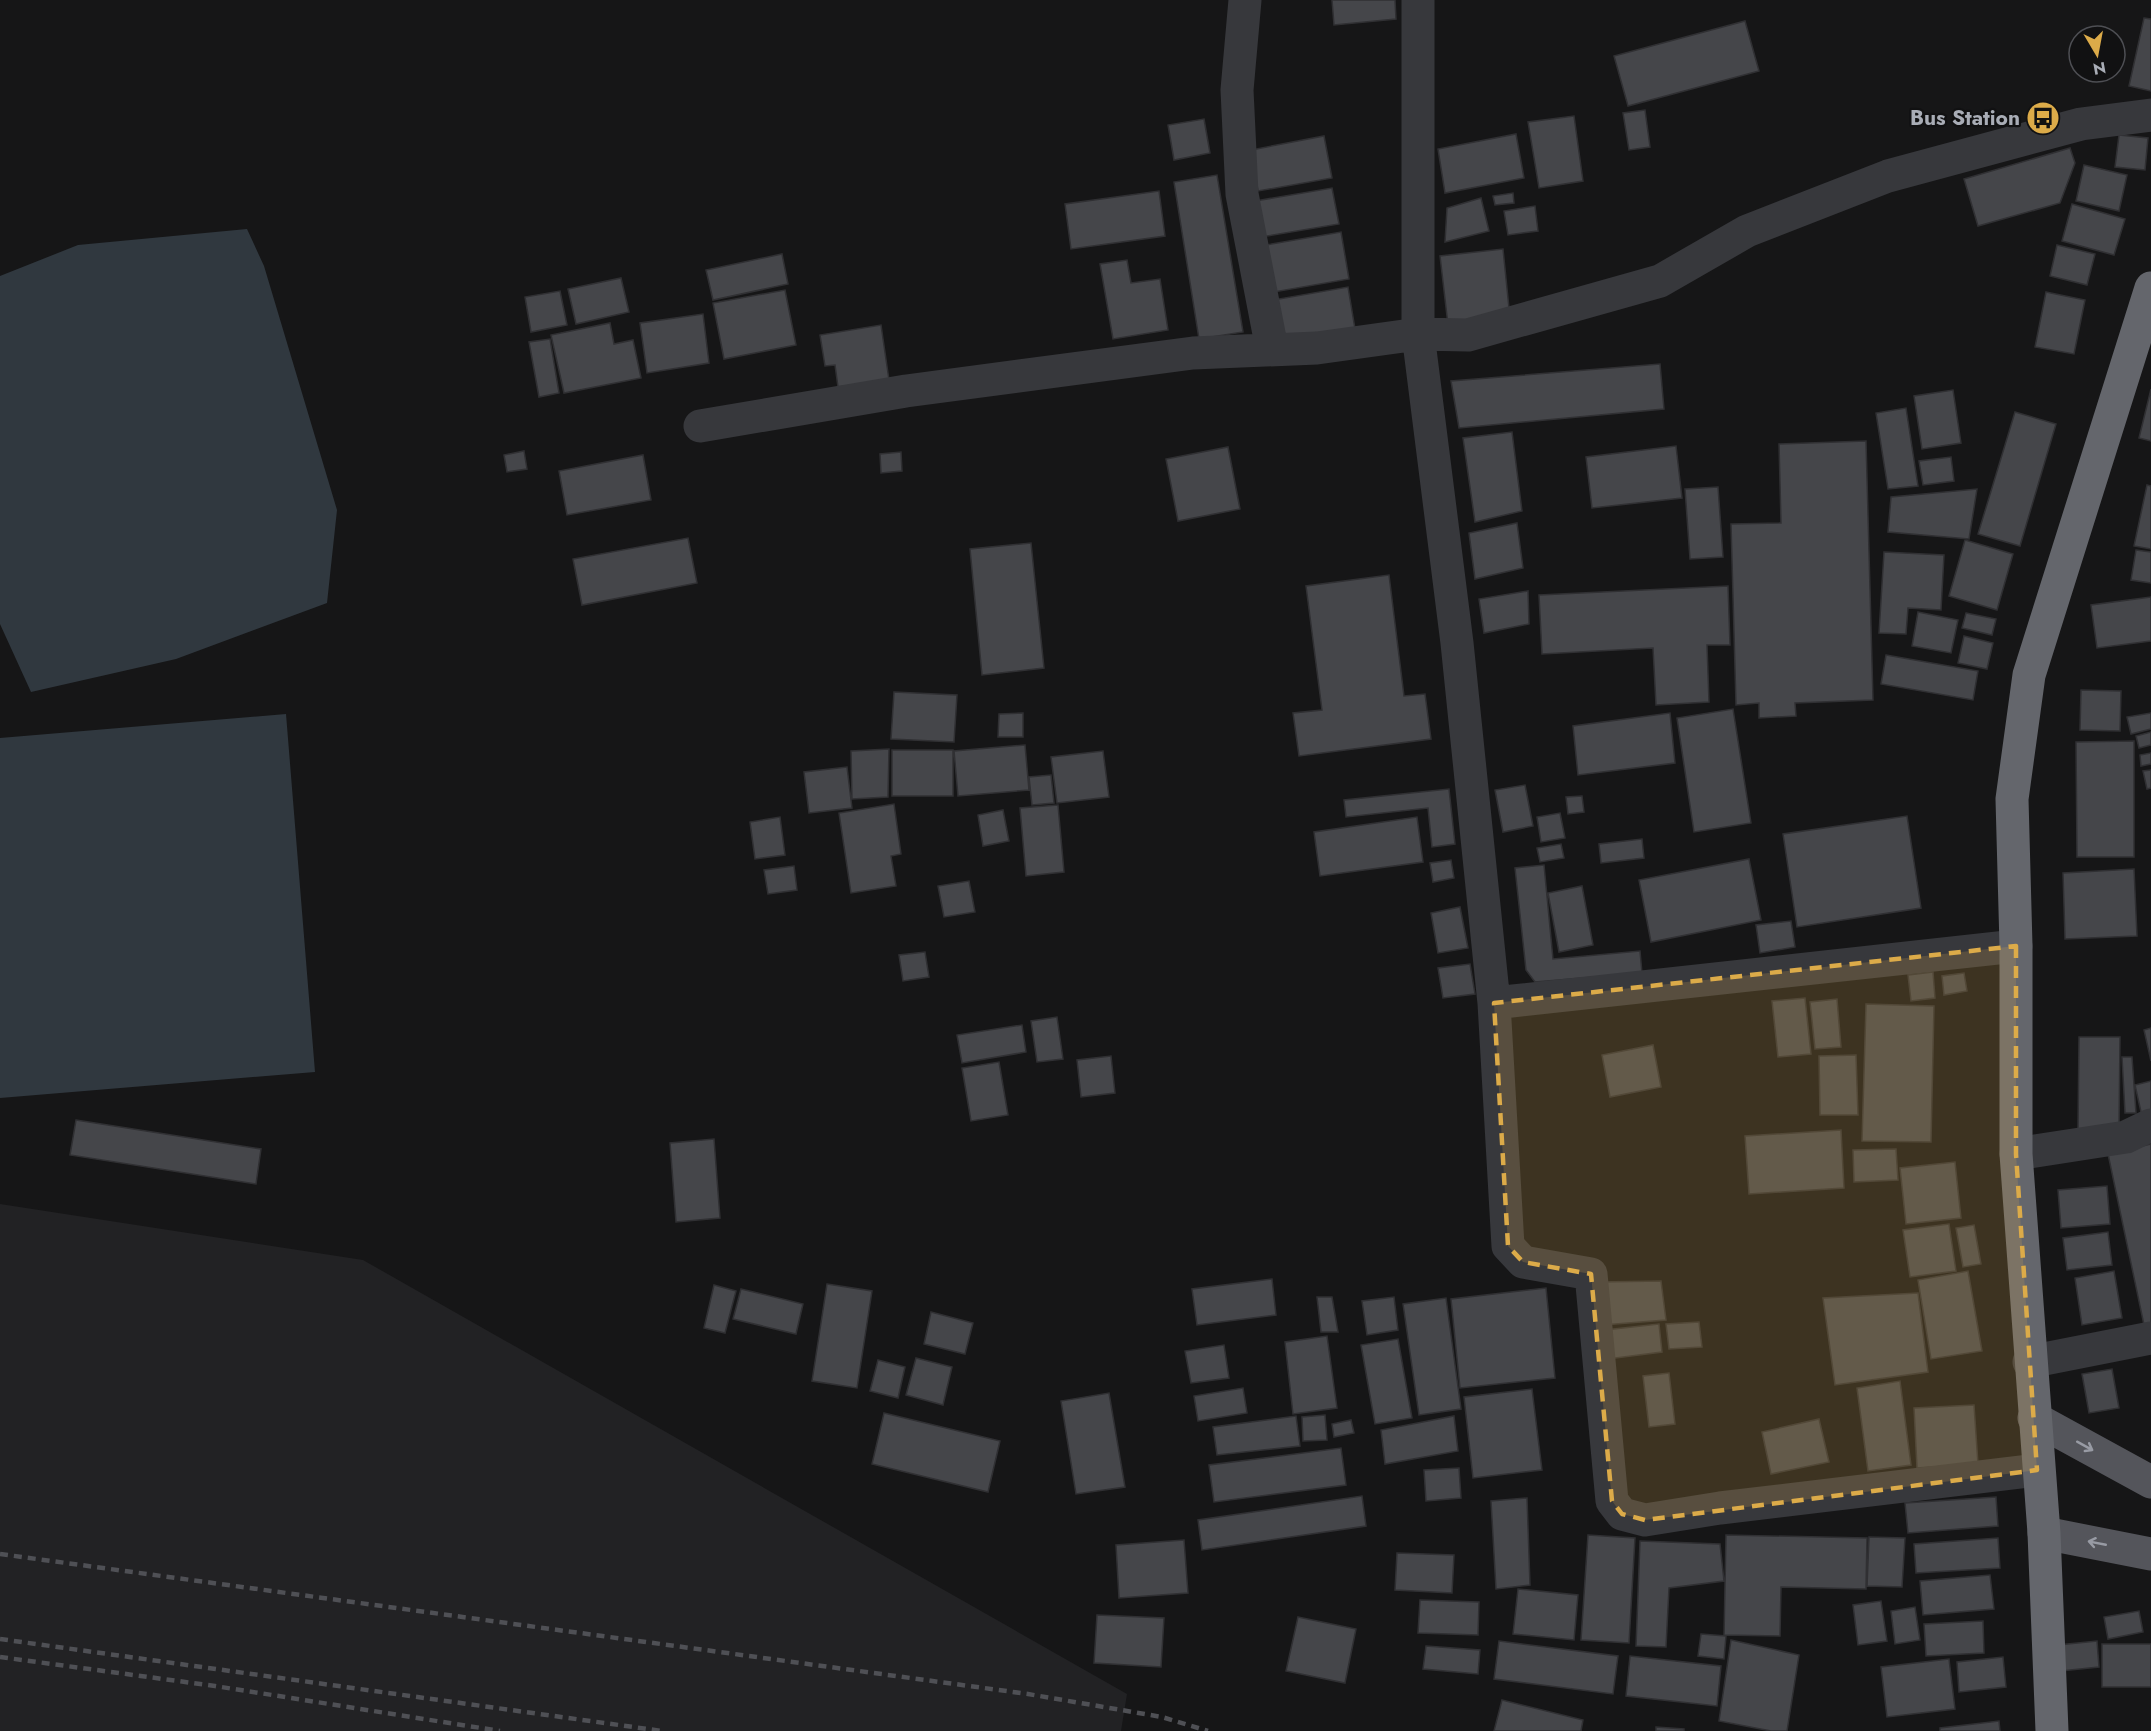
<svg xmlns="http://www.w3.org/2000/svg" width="2151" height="1731" viewBox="0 0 2151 1731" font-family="Jost,sans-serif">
<rect width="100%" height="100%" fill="#161617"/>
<!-- built -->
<path fill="#222224" d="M0,1204L363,1260L1127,1694L1121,1731H0Z"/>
<!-- water -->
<path fill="#30383f" d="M247,229L264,266L337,510L327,603L176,659L31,692L0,624V276L78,245Z
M286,714L315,1072L0,1098V738Z"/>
<!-- building -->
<path fill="#45464a" stroke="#303033" stroke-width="1.5" d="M1332,0H1395L1396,19L1334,25Z
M2144,18L2151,19V91L2129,86Z
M1745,21L1759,71L1628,106L1614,56Z
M1645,110L1650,147L1629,150L1623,113Z
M1574,116L1583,181L1539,188L1528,122Z
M1204,119L1210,153L1174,160L1168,125Z
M1516,134L1524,178L1445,193L1438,149Z
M2119,135L2148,138L2145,170L2115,167Z
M1324,136L1332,178L1258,191L1251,150Z
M2070,148L2075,163L2060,203L1978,226L1964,179Z
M2084,165L2127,175L2119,211L2076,201Z
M1217,175L1243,332L1199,339L1174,182Z
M1332,188L1339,224L1261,237L1255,201Z
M1159,191L1165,236L1071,249L1065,204Z
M1513,193L1514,203L1495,205L1493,196Z
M1481,198L1489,231L1445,242L1447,208Z
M2072,204L2125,219L2114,255L2062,241Z
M1535,206L1538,231L1508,235L1504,211Z
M1341,232L1349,279L1274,292L1266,245Z
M2057,245L2095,254L2087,285L2050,276Z
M1503,249L1510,318L1448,325L1440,256Z
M782,254L788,284L713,300L706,270Z
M1127,260L1131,283L1160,279L1168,330L1113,339L1100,264Z
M621,278L629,312L576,324L568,289Z
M1348,287L1355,329L1279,342L1273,300Z
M785,290L796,345L724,359L713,303Z
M560,291L567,325L531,332L525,297Z
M2046,292L2085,300L2074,354L2035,347Z
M703,314L709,363L647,373L640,323Z
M610,323L614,344L633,340L641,378L564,393L551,335Z
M881,325L889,380L838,387L835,365L825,366L820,335Z
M550,339L559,393L539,397L529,342Z
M1660,364L1664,409L1459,428L1451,381Z
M2151,389V441L2139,438Z
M1953,390L1961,443L1922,449L1914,396Z
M1906,408L1918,486L1888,489L1876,413Z
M2015,412L2056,424L2020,546L1978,534Z
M1512,432L1522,511L1475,522L1463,438Z
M1866,441L1873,700L1795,703L1796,716L1759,718V703L1736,705L1731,524L1781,523L1779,444Z
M1676,446L1682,498L1592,508L1586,457Z
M1228,447L1240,509L1178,521L1166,459Z
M524,451L527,469L507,472L504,455Z
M901,452L902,471L881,473L880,454Z
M643,455L651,500L567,515L559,471Z
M1951,457L1954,481L1923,485L1919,461Z
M2147,485L2151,486V549L2134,546Z
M1718,487L1723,557L1690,559L1685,489Z
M1977,489L1969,539L1888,532L1891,497Z
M1517,523L1523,568L1475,579L1469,533Z
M688,538L697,583L582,605L573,559Z
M1965,540L2013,554L1997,610L1949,596Z
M1031,543L1044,668L982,675L970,549Z
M2136,550L2151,552V583L2131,580Z
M1884,552L1944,555L1941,610L1908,608L1906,634L1879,633Z
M1389,575L1404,696L1425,694L1431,739L1299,756L1293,713L1322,710L1306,586Z
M1728,586L1730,645H1707L1709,702L1656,705L1653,648L1542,654L1539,595Z
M1528,591L1529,624L1484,633L1479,599Z
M2151,597V641L2097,648L2091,605Z
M1918,612L1958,620L1951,653L1912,646Z
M1966,613L1996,619L1992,635L1962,628Z
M1964,636L1993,643L1987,669L1958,663Z
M1886,655L1978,671L1973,700L1881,684Z
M2081,690L2121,691L2120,731L2080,730Z
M894,692L957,695L954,742L891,739Z
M1733,709L1751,823L1694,832L1677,718Z
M1023,713V737H998L999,714Z
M1670,713L1675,763L1578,775L1573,726Z
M2151,713V729L2131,734L2127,717Z
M2151,732V745L2139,748L2136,736Z
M2134,741V857H2077L2076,742Z
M1025,745L1029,790L958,796L954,751Z
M889,749L888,797L852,799L851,751Z
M892,750H953V796H892Z
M1103,751L1109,797L1057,803L1051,757Z
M2151,753V764L2141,766L2140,755Z
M847,767L852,808L809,813L804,772Z
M2151,770V788L2147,789L2143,771Z
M1051,775L1054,803L1032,805L1029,777Z
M1525,785L1533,826L1503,832L1495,790Z
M1449,789L1455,844L1432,847L1428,808L1346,817L1344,800Z
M1582,796L1584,812L1568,814L1566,797Z
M894,804L901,854L891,856L896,886L851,893L839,813Z
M1058,805L1064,872L1026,876L1020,808Z
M1003,810L1009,841L983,846L978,815Z
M1560,813L1565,838L1541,842L1537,817Z
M1907,816L1921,908L1797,927L1783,834Z
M780,817L785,855L755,859L750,822Z
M1417,817L1423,862L1320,876L1314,832Z
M1642,839L1644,858L1601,863L1599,844Z
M1561,844L1564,858L1540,862L1537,848Z
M1749,859L1761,920L1651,942L1639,880Z
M1451,860L1454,878L1433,882L1430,863Z
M1544,865L1553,959L1640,951L1642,973L1535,982L1526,970L1515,868Z
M794,866L797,890L768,894L764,870Z
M2134,869L2137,936L2065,939L2063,873Z
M969,881L975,912L944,917L938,886Z
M1582,886L1593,945L1559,952L1548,893Z
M1460,907L1468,948L1438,953L1431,913Z
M1791,921L1795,947L1760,953L1756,925Z
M925,952L929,977L903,981L899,955Z
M1470,964L1475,994L1443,998L1438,968Z
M1933,972L1935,998L1911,1001L1908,975Z
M1964,973L1967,991L1944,995L1942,976Z
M1805,998L1811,1054L1778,1057L1772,1001Z
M1837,999L1841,1047L1815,1049L1810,1002Z
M1866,1004L1934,1006L1931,1142L1862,1141Z
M1057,1017L1063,1059L1037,1062L1031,1021Z
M1022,1025L1026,1052L962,1063L957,1035Z
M2151,1028V1061L2144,1030Z
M2079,1037H2120L2119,1129H2078Z
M1653,1045L1661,1087L1610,1097L1602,1055Z
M1856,1055L1858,1115H1820L1819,1056Z
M1111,1056L1115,1093L1081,1097L1077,1060Z
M2122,1057H2132L2136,1113H2125Z
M999,1062L1008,1115L971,1121L962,1068Z
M2151,1081V1110L2141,1112L2135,1085Z
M76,1120L261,1149L256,1184L70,1155Z
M1841,1130L1844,1188L1749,1194L1745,1136Z
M714,1139L720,1218L676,1222L670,1143Z
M2151,1144V1323L2144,1325L2108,1154Z
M1896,1149L1898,1180L1854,1182L1853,1150Z
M1955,1162L1961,1218L1906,1224L1900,1168Z
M2107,1186L2110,1224L2061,1228L2058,1190Z
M1949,1224L1956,1271L1910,1277L1903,1230Z
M1974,1225L1981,1264L1963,1267L1956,1228Z
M2108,1232L2112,1265L2067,1270L2063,1238Z
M1968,1271L1982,1351L1931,1359L1918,1280Z
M2114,1271L2122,1318L2082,1325L2075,1278Z
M1272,1279L1276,1315L1197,1325L1192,1289Z
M1661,1281L1666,1320L1603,1325L1598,1282Z
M827,1284L872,1291L857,1388L812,1381Z
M714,1285L736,1291L725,1333L704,1328Z
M1546,1288L1555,1378L1460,1388L1451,1299Z
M741,1289L803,1304L796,1334L733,1319Z
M1918,1293L1928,1372L1835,1385L1823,1298Z
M1317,1297H1332L1338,1332H1321Z
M1394,1297L1398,1330L1367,1335L1362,1301Z
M1446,1298L1461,1409L1419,1415L1403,1304Z
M931,1312L973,1323L965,1354L924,1344Z
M1699,1322L1702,1347L1669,1349L1666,1324Z
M1659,1324L1662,1352L1608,1359L1605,1330Z
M1327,1336L1337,1408L1293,1414L1285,1342Z
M1398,1339L1412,1418L1375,1424L1361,1345Z
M1224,1345L1229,1378L1191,1383L1185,1351Z
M916,1358L952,1367L943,1405L906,1395Z
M878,1360L905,1367L898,1398L870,1391Z
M2112,1369L2119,1408L2089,1413L2082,1374Z
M1669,1373L1675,1424L1649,1427L1643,1376Z
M1900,1381L1911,1465L1868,1471L1857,1388Z
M1243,1388L1247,1413L1198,1421L1194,1396Z
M1532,1389L1542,1470L1473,1478L1464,1397Z
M1109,1393L1125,1487L1076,1494L1061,1401Z
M1974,1405L1978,1464L1917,1468L1914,1408Z
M884,1413L1000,1441L988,1492L872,1464Z
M1325,1415L1327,1440L1303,1441L1302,1417Z
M1296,1416L1300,1446L1217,1455L1213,1427Z
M1454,1416L1458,1451L1385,1464L1381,1430Z
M1819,1419L1829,1462L1771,1474L1762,1432Z
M1351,1420L1354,1433L1334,1437L1332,1424Z
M1341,1448L1346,1485L1214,1502L1209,1465Z
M1459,1468L1461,1498L1426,1501L1424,1470Z
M1362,1496L1366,1526L1202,1550L1198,1520Z
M1996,1497L1998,1526L1908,1533L1905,1503Z
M1527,1498L1530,1585L1496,1589L1491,1501Z
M1588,1535L1635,1538L1629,1643L1581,1640Z
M1726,1535L1867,1538L1866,1589L1781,1587L1780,1636L1724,1635Z
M1869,1537L1905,1538L1902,1587L1867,1586Z
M1998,1538L2000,1568L1916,1573L1914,1544Z
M1184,1540L1188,1593L1119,1598L1116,1545Z
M1640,1541L1720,1544L1724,1581L1669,1588L1666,1647L1636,1646Z
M1397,1553L1454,1555L1452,1593L1395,1590Z
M1990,1575L1994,1609L1923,1615L1920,1581Z
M1518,1589L1578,1595L1574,1640L1513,1634Z
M1420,1600L1479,1602L1478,1635L1418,1633Z
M1881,1601L1887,1641L1858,1645L1853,1605Z
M1915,1607L1920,1640L1895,1644L1891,1611Z
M2139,1611L2143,1632L2108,1639L2104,1617Z
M1097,1615L1164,1618L1161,1667L1094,1663Z
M1298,1617L1356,1629L1345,1683L1286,1671Z
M1983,1621L1984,1653L1926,1656L1924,1624Z
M1701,1634L1726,1636L1724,1659L1698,1656Z
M1731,1640L1799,1655L1787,1731H1771L1719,1721Z
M1499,1641L1618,1656L1613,1694L1494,1679Z
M2097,1641L2099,1667L2061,1671L2058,1645Z
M2102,1644H2151V1687H2102Z
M1426,1646L1480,1650L1478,1674L1423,1669Z
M1630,1656L1721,1666L1717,1706L1626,1696Z
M2003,1657L2006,1687L1959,1692L1957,1662Z
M1949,1659L1955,1709L1887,1717L1881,1667Z
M1502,1700L1583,1720L1581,1731H1494Z
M1999,1721L2000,1731H1940V1728Z
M1656,1727L1684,1729V1731H1656Z"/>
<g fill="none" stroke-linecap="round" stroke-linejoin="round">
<!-- street -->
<path stroke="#37383c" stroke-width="33" d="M1245,0L1237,90L1242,194L1272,349
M1418,0V334L1457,643L1494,1003L1508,1246L1523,1262L1591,1274L1612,1501L1622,1514L1645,1520L1720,1508L2037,1470
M700,426L906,391L1193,353L1317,348L1418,334L1468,335L1660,281L1747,231L1888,176L2081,124L2151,115
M1494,1003L2016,946
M2016,1154L2126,1137L2151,1125
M2029,1362L2151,1338"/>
<!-- primary -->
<path stroke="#54555b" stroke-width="33" d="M2034,1418L2151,1482
M2044,1533L2151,1554"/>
<!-- highway -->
<path stroke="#64666c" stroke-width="33" d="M2052,1731L2044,1533L2016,1154V946L2012,799L2029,675L2151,288"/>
<!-- rail -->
<path stroke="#4f5055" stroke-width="4.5" stroke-dasharray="8 6" stroke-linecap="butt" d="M0,1554L1028,1694L1162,1717L1208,1731
M0,1639L662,1731
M0,1657L215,1686L500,1731"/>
</g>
<!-- one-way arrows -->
<defs><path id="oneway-shaft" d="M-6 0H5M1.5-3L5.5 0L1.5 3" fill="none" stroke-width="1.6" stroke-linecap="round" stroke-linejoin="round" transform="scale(1.5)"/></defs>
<g stroke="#989ba4">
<use href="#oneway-shaft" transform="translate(2085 1446) rotate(29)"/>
<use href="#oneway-shaft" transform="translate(2097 1543) rotate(-169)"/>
</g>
<!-- marked area -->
<path fill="#dcab49" fill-opacity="0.2" stroke="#dcab49" stroke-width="4.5" stroke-dasharray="12 8" stroke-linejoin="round" d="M2016,946V1154L2037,1470L1645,1520L1622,1514L1612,1501L1591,1274L1523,1262L1508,1246L1494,1003Z"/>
<!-- icons -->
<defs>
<g id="bus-disc" transform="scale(1.725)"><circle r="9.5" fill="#dcab49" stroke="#111112"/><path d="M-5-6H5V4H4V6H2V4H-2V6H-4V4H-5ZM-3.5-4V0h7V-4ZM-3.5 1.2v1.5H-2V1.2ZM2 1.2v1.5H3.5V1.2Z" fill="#111"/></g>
</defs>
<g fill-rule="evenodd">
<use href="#bus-disc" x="2043" y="118"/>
</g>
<g text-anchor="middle" stroke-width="4.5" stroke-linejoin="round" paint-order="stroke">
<!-- poi labels -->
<g font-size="21" font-weight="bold" fill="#a9adb6" stroke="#111112" text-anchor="end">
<text x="2020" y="125">Bus Station</text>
</g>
</g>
<!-- north arrow -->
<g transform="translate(2097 54) rotate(170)"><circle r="28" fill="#111112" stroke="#4e4f54" stroke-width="1.5"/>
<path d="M0-4.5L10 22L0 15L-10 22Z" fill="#dcab49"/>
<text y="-9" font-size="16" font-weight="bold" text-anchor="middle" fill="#a9adb6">N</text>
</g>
</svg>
